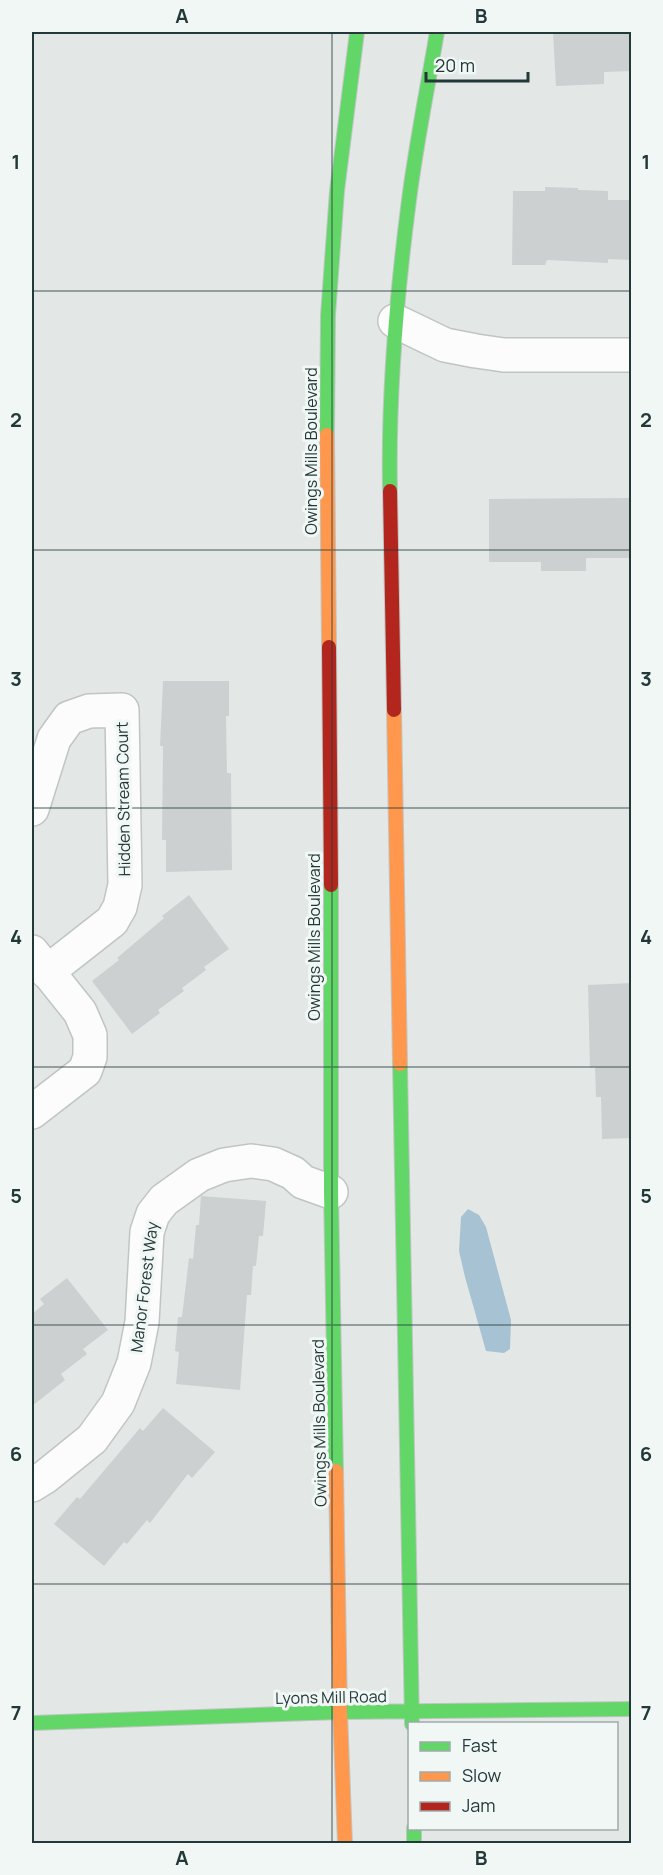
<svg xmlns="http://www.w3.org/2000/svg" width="663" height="1875" viewBox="0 0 663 1875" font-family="Manrope,sans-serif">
<rect width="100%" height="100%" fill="#e3e8e7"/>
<!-- water -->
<path fill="#a7c2d3" d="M468,1209L479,1215L486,1227L511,1320L510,1349L504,1353L486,1351L465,1277L459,1251L461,1217Z"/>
<!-- building -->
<path fill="#ccd0d0" d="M553,32H632V71L604,72V84L556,86Z
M545,187L578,188V190L608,191V200H632V260L608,259V263L547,260L545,265H512L513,191H545Z
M632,498V558H586V571H541V562H489V499Z
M163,681H229V716H226L227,773H231L232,870L166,872V840H162L163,746H160Z
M189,895L229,949L204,967L206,970L182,988L184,991L158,1010L160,1013L132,1034L92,981L119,960L117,958L164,918L162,916Z
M632,983V1138L602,1139L601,1097H596L595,1067L590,1068L588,985Z
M201,1196L266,1201L263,1236H259L256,1266H253L251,1295H247L240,1390L176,1384L179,1352L175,1351L178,1317H182L189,1258L193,1259L196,1225H199Z
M67,1278L108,1330L83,1349L87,1354L61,1374L65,1380L32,1406V1314L44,1304L40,1299Z
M163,1408L215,1452L192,1478L188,1474L150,1523L147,1520L127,1544L124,1542L104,1566L54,1524L77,1497L80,1499L140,1428L143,1431Z"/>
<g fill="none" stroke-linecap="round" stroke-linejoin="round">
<!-- street casing -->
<g stroke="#c0c5c4" stroke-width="36">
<path id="street" d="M395,321L445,345L476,351L504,355H632
M32,809L54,739L69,718L89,711L122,710L125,885L120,907L112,921L47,972
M32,952L80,1012L90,1035V1057L85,1071L32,1112
M32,1485L45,1477L92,1439L118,1403L134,1363L142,1322L147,1232L153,1214L164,1200L199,1175L224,1165L251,1161L273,1164L293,1173L303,1182L331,1192"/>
</g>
<!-- fast casing -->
<g stroke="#c0c6c5" stroke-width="16">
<path id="fast" d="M327,435L328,315L337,191L357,32
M390,491C388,396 396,302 408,208C415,149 427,91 437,32
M331,885V1192L336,1471
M400,1064L412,1724
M32,1723L340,1712L632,1709
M414,1828V1844"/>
</g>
<!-- slow casing -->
<g stroke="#c0c6c5" stroke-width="16">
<path id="slow" d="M327,435L329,647
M394,710L400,1064
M336,1471L340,1712L345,1844"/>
</g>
<!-- jam casing -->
<g stroke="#c0c6c5" stroke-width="16">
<path id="jam" d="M390,491L394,710
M329,647L331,885"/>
</g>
<!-- street -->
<use href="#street" stroke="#fbfcfb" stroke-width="33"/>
<!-- fast -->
<use href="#fast" stroke="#63d668" stroke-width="14"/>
<!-- slow -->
<use href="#slow" stroke="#ff974d" stroke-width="14"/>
<!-- jam -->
<use href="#jam" stroke="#b3261e" stroke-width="14"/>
</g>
<!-- grid -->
<path fill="none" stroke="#233939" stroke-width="1.5" stroke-opacity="0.55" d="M332,32V1844M32,291H632M32,550H632M32,808H632M32,1067H632M32,1325H632M32,1584H632"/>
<g text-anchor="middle" stroke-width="6" stroke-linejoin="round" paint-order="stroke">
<!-- street labels -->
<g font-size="16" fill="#233939" stroke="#f1f7f5">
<text transform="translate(311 451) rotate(-90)" y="6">Owings Mills Boulevard</text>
<text transform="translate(123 799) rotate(-91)" y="6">Hidden Stream Court</text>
<text transform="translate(314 937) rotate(-90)" y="6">Owings Mills Boulevard</text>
<text transform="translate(144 1287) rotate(-83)" y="6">Manor Forest Way</text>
<text transform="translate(319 1423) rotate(-91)" y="6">Owings Mills Boulevard</text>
<text transform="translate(331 1697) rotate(-1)" y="6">Lyons Mill Road</text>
</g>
</g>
<!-- border -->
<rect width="663" height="1875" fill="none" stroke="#f1f7f5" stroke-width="66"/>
<!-- legend -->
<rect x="408" y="1722" width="210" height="108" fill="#f1f7f5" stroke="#9fabaa" stroke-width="1.5"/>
<rect x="420" y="1742" width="30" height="9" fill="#63d668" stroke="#9fabaa" stroke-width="1.5"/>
<text x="462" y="1752" font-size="18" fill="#233939">Fast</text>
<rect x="420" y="1772" width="30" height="9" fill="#ff974d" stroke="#9fabaa" stroke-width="1.5"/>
<text x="462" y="1782" font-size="18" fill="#233939">Slow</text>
<rect x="420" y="1802" width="30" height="9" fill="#b3261e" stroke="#9fabaa" stroke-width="1.5"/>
<text x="462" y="1812" font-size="18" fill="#233939">Jam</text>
<!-- scale -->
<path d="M426 72v9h102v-9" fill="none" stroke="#233939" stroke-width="3"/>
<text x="435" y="72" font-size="18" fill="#233939" stroke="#f1f7f5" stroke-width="4.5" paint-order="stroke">20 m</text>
<rect x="33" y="33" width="597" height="1809" fill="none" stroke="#233939" stroke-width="2"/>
<g font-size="20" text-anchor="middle" font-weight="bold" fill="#233939">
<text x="182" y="23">A</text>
<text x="481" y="23">B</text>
<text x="16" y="169">1</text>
<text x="646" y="169">1</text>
<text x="16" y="427">2</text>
<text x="646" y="427">2</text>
<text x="16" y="686">3</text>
<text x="646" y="686">3</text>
<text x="16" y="944">4</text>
<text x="646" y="944">4</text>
<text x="16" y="1203">5</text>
<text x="646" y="1203">5</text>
<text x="16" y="1461">6</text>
<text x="646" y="1461">6</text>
<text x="16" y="1720">7</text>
<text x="646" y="1720">7</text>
<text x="182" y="1865">A</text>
<text x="481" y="1865">B</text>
</g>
</svg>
